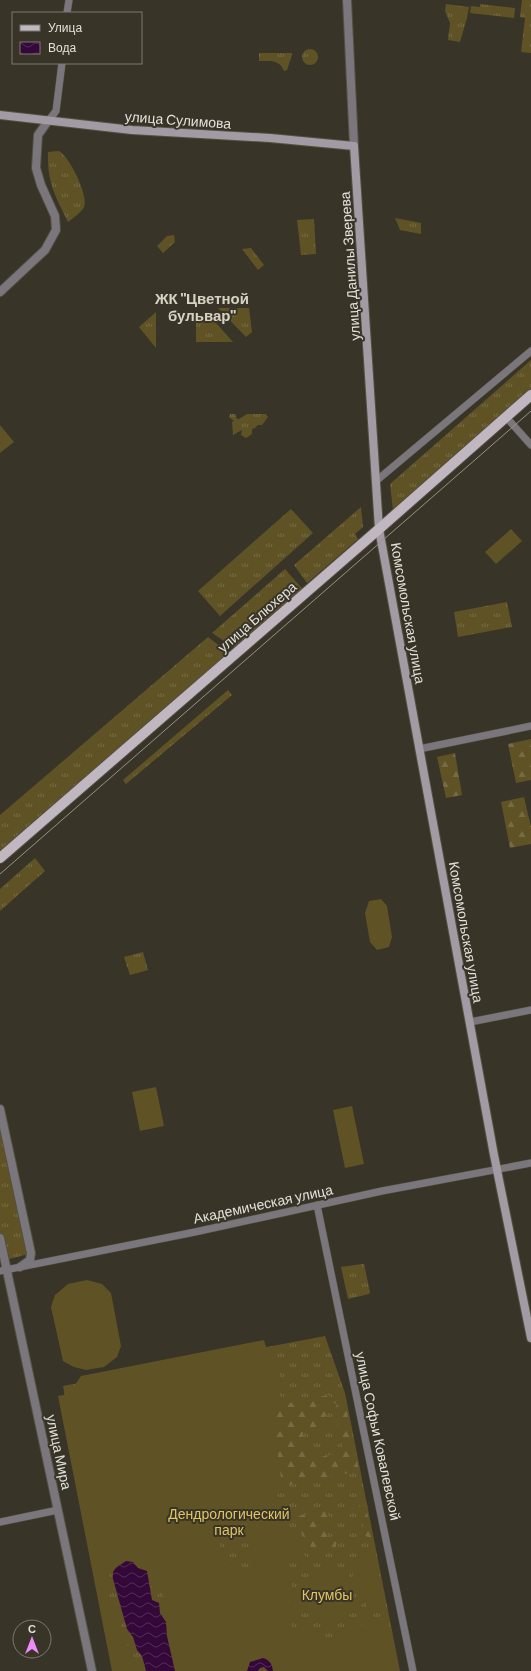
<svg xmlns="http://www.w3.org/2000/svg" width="531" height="1671" viewBox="0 0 531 1671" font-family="Barlow,sans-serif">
<defs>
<pattern id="grass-tufts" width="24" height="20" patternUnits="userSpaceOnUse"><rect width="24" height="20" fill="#5f5326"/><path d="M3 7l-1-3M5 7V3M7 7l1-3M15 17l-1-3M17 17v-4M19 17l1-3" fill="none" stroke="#766b45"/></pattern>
<pattern id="forest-firs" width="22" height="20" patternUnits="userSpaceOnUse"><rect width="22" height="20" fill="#5f5326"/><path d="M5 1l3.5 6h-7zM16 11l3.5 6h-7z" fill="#766b45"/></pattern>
<pattern id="water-waves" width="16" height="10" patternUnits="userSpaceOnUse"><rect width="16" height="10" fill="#340939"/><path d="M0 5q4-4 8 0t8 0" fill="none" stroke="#512d55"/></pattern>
</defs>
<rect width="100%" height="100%" fill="#383428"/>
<!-- grass -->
<path fill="url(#grass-tufts)" d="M522,0H531V53L521,52L525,18L520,17Z
M446,4L469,7L467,18L460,42L448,40L450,23L445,11Z
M480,4L515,8L514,18L470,13L471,6L480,7Z
M302 57a8 8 0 1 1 16 0a8 8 0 1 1-16 0Z
M259,53H292V55L287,70L284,71C280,59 269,61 259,61Z
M59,151C69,156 89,196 84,207C81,213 73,218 68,222C55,195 47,183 48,152Z
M395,218L421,223V234L400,230Z
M314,219L316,254L301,255L297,220Z
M174,235L175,242L163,253L157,246L167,236Z
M251,248L264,265L258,270L242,249Z
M218,308H249L252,332L246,337Z
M156,312V348L139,327Z
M207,313L233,342H196V320Z
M531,360V389L393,510L390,484Z
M230,414H235L237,419H239L247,414H266L268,417L262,425H258L255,428L252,429V434L246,438L241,435L242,430L233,435L232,422L234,421L229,417Z
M361,507L363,527L355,534L358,539L307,583L294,565Z
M291,509L313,533L220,616L198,591Z
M285,569L306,593L239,651L212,633Z
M507,602L512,627L458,637L454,612Z
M208,637L233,656L0,858V815Z
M228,690L232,695L126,784L123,780Z
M35,858L45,871L0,911V889Z
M143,952L148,970L130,975L124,957Z
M0,1109L31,1251L25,1255L5,1260L0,1238Z
M362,1264H364L370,1292L369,1294L348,1299L341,1267Z
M325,1336L345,1393L400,1671H115L63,1386Z"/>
<!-- forest -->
<path fill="url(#forest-firs)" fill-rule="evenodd" d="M531,739V780L516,783L508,744Z
M455,753L462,795L446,798L437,757Z
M524,797L531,827V844L510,848L501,802Z
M328,1395L334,1399L344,1397L359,1471L282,1486L271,1407ZM337,1403L335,1412L344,1452L316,1458L306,1446L301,1426L308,1423L311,1429L323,1426L328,1404Z
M365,1501L372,1538L365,1536L359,1504Z
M325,1511L331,1519L321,1553L316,1554L296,1525L294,1517Z
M335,1526L343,1541L336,1544V1550L330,1552L328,1550Z"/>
<!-- garden -->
<path fill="#5f5326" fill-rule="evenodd" d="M0,425L14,442L0,453Z
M511,529L522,541L496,564L485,552Z
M381,899L387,906L392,937L389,947L377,950L370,942L365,913L369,901Z
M156,1087L164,1126L140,1131L132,1092Z
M352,1106L364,1164L345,1168L333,1110Z
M87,1280L102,1284L111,1293L121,1346L117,1357L104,1367L86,1370L74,1367L63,1361L51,1307L55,1295L68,1284Z
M264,1340L266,1347L273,1349L282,1382L279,1390L282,1405L271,1407L282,1486L269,1489L274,1514L279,1524H284L306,1557L285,1563L297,1605L285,1616L295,1631L310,1625L320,1639L341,1641C354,1629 365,1621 381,1616L379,1608L367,1610L365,1598L351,1585L357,1554L374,1550L398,1671H273V1666L247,1667V1671H175L167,1636L166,1622L160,1613L159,1603L164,1600L162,1587L150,1586L147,1571L138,1568L135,1564L126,1561L114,1568L104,1580L137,1671H112L58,1396L69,1394L81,1376ZM244,1523L249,1529L256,1568L233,1573L225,1570L217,1529Z
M321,1569C342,1576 344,1579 352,1600L334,1621L331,1622L308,1610C305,1588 306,1585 321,1569Z"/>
<!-- water -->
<path fill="url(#water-waves)" d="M126,1561L133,1562L138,1568L147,1571L152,1600L159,1603L160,1613L166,1622L167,1636L175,1671H146L142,1656L137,1650L133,1637L127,1629L113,1579C111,1568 118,1567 126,1561Z
M263,1658C270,1660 272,1664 273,1671H268L264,1667L260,1668L258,1671H247L250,1662Z"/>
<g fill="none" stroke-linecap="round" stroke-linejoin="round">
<!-- minor casing -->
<g stroke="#535044" stroke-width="8">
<path id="minor" d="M67,13L69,0
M48,121L56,111L62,63
M506,417L531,445
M376,481L531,351
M419,749L531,726
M470,1022L531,1010
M317,1205L413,1671
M0,1271L195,1232L382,1191L531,1163
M0,1522L58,1510"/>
</g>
<!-- tertiary casing -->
<g stroke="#535044" stroke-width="10">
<path id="tertiary" d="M347,0L354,146
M0,292L45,250L56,230L55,216L41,185L36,168L38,135L48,121
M0,1109L31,1253L30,1260L20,1267
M0,1238L92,1671"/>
</g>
<!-- secondary casing -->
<g stroke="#535044" stroke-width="10">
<path id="secondary" d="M0,115L132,130L270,138L354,146L379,529L494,1155L531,1338"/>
</g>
<!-- primary casing -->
<g stroke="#535044" stroke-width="12">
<path id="primary" d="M0,858L379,529L531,395"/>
</g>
<!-- minor -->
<use href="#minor" stroke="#7b767b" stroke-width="7"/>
<!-- tertiary -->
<use href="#tertiary" stroke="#7b767b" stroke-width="8"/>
<!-- secondary -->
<use href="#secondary" stroke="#a29ba3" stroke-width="8"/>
<!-- primary -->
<use href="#primary" stroke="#c1b7c1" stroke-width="10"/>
<!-- tram -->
<path stroke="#959289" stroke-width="1" d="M0,874L531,411"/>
</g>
<g text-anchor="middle" stroke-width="4" stroke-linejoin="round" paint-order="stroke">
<!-- street labels -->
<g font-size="14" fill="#e3e1da" stroke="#383428">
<text transform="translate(178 120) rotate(4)" y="5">улица Сулимова</text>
<text transform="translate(350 266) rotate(-94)" y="5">улица Данилы Зверева</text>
<text transform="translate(408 613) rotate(80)" y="5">Комсомольская улица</text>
<text transform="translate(257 617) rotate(-41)" y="5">улица Блюхера</text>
<text transform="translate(466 932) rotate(80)" y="5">Комсомольская улица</text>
<text transform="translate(263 1204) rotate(-12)" y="5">Академическая улица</text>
<text transform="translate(378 1436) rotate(78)" y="5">улица Софьи Ковалевской</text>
<text transform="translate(59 1452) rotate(78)" y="5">улица Мира</text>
</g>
<!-- park labels -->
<g font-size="14" fill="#e0c45f" stroke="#383428">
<text x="229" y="1519">Дендрологический<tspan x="229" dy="16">парк</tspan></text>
<text x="327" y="1600">Клумбы</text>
</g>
<!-- neighbourhood labels -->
<g font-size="15" font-weight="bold" fill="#d7d3c3" stroke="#383428">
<text x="202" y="304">ЖК "Цветной<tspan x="202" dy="17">бульвар"</tspan></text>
</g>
</g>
<!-- legend -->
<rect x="12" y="12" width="130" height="52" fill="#383428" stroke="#7c796f"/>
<rect x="20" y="25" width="20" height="6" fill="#c1b7c1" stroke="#7c796f"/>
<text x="48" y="32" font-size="12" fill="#e3e1da">Улица</text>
<rect x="20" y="42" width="20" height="12" fill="url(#water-waves)" stroke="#7c796f"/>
<text x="48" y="52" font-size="12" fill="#e3e1da">Вода</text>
<!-- north arrow -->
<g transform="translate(32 1639)"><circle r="19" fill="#383428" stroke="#7c796f"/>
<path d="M0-3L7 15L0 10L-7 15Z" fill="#ee8bf8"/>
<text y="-6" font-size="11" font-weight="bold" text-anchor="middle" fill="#e3e1da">С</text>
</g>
</svg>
